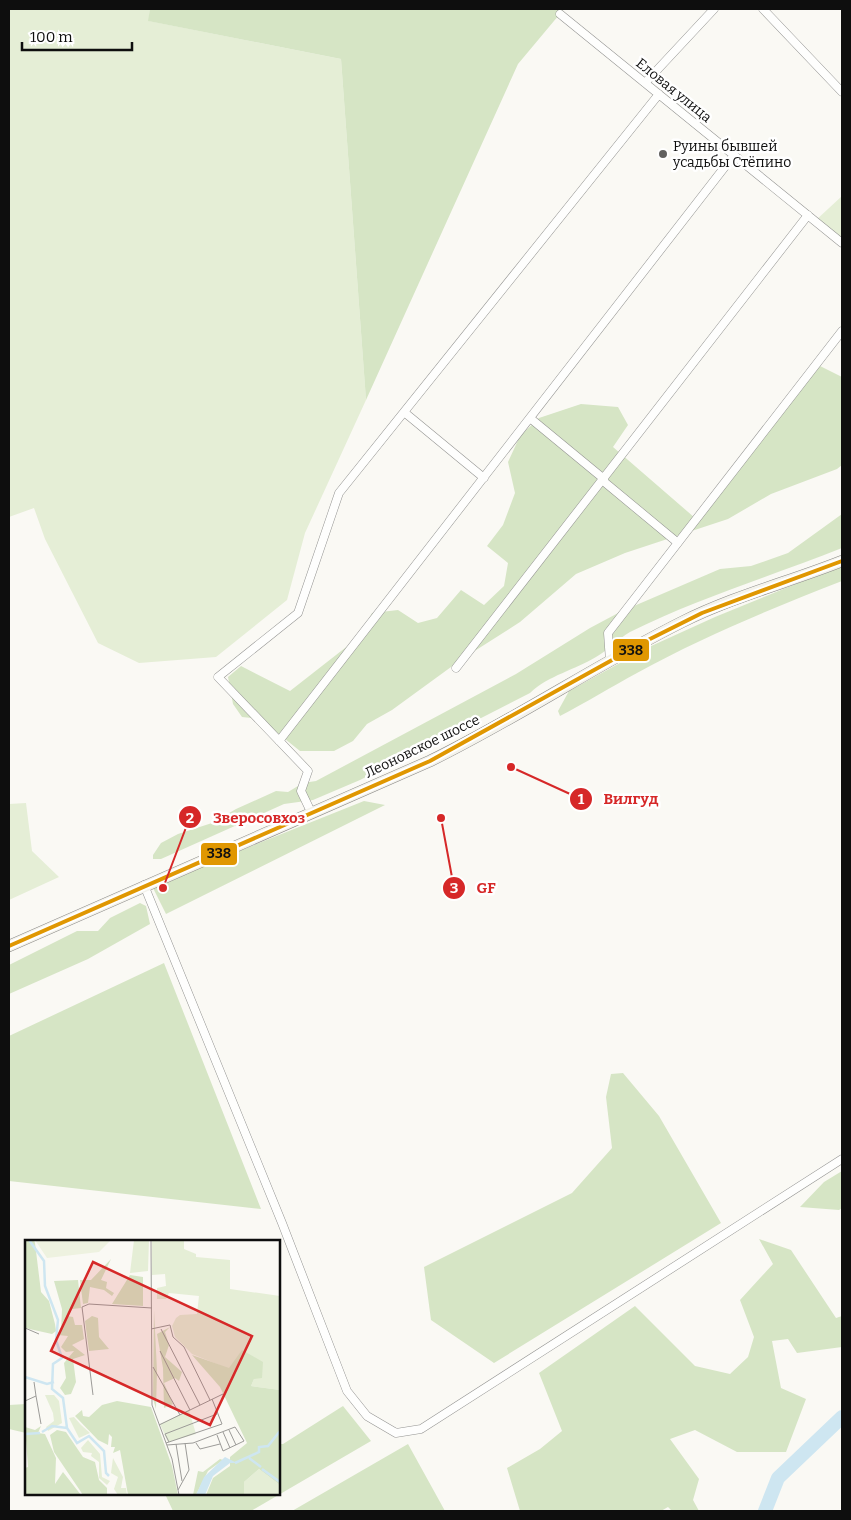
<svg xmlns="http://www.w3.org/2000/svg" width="851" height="1520" viewBox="0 0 851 1520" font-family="Bitter,serif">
<rect width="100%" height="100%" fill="#faf9f4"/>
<!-- green -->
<path fill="#e5eed6" d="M9,9H150L149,21L341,59L366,400L305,533L287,600L216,657L139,663L98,643L45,539L34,508L9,517Z
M842,196V243L815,221Z
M26,803L32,851L59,877L9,900V804Z"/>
<!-- forest -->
<path fill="#d6e5c5" d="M150,9H564L518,64L366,400L341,59L148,21Z
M820,366L842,377V465L837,469L771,494L728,519L625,553L576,574L520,622L462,659L392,710L367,724L353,741L334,751H300L260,719L242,717L233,704L228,677L241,666L290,691L359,637L372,613L398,610L418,623L437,618L461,590L484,605L504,586L508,563L487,546L503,525L515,493L508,462L520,436L539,418L581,404L618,407L628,425L613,447L695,518Z
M842,514V548C772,576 698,598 630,632C618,639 608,650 596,657C575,670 549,675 530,693L360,780L313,800L284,804L161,859H153V855L161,843L178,834L212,823L236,809L276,791L288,792L303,783L316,781L516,674L590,628L620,612L720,569L751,566L788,553Z
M842,565V581C773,608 702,637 637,673C611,687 587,702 560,716L558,711L569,691L649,647L715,617Z
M364,801L385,805L166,914L152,886Z
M140,903L146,906L150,924L88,959L9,994V965L77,931H98L110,918Z
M164,963L261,1209L9,1181V1036Z
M623,1073L659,1116L721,1223L494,1363L431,1320L424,1267L572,1193L612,1148L606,1097L611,1074Z
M842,1171V1208L839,1210L800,1207L824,1182Z
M759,1239L791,1250L836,1318L842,1316V1347L797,1353L788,1339L772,1341L781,1388L806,1399L786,1452H737L695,1430L670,1439L699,1479L693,1500L699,1511H672L668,1507L661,1511H520L507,1468L540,1449L562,1431L539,1373L635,1306L695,1366L730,1374L748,1357L754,1337L740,1300L773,1264Z
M26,1404V1433L9,1429V1405Z
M343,1406L371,1441L251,1511H173L165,1494H279V1444H283Z
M408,1444L445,1511H292Z"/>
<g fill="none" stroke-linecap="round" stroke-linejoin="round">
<!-- river -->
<path stroke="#cee6f1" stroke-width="14" d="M765,1511L778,1478L842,1417"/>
<!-- street casing -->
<g stroke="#949492" stroke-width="9">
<path id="street" d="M763,9L842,92
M560,14L842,243
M645,83L714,9
M404,412L484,478
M530,418L604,479
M602,480L678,543
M610,661L608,633L842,331
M456,668L808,215
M279,741L734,155
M312,814L301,791L308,771L218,677L298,613L339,493L659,94
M144,885L282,1223L347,1391L367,1416L396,1433L421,1429L842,1159"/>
</g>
<!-- secondary casing -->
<g stroke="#8b8a88" stroke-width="12">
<path id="secondary" d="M9,946L430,761C516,719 596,665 682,622C734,596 789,582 842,561"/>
</g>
<!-- street -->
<use href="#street" stroke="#fefefd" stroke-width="8"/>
<!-- secondary -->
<use href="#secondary" stroke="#f4f3ec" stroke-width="11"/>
<!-- bus-1 casing -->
<g stroke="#fff" stroke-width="8">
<path id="bus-1" d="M9,946L430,761L650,639L702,613L842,561"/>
</g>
<!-- bus-1 -->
<use href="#bus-1" stroke="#e09701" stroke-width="4"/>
</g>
<!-- markers -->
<circle fill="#61605e" stroke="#fff" stroke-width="2" cx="663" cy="154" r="5"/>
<g text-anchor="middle" stroke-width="5" stroke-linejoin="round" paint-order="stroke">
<!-- street labels -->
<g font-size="14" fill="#0e0e0e" stroke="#fff">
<text transform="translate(674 90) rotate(39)" y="5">Еловая улица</text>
<text transform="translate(422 746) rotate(-26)" y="5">Леоновское шоссе</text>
</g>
<!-- poi labels -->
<g font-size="14" fill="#0e0e0e" stroke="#fff" text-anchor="start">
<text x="673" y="151">Руины бывшей<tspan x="673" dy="16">усадьбы Стёпино</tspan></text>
</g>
</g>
<!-- overview -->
<g transform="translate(25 1240)">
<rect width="255" height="255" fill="#faf9f4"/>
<path d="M109,0H124L123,31L105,33ZM127,0H159V9L171,14V17L205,20V49L255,56V150L226,146L229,139L218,110L204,129L167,114L150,97L147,86L151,78L155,75L172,74L174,56L144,53L141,59H132V48L141,46L140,34L127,35ZM20,155H29L34,161L37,183L23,191L21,187L29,181L28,173ZM164,170L171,194L143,202L135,184ZM49,177L56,185L65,193L54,198L44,178ZM63,200L75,214L77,237L85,241L82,245L74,238V222L66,216L67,213L58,212L56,208ZM88,218L98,237L96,248H101L102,255H93L89,249L93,237L86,233ZM234,229L255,245V255H219V242Z" fill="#e5eed6"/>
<path d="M0,0H9L10,3L16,52L24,61L30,84L31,91L27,94L0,88ZM86,19L76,40L82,42L81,48L89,53L87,56L79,50L65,47L63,63L58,64L55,40H66ZM105,35L118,37V66L87,64ZM53,40L56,68L47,69L42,76L48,77L50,85H57L59,99L47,105L60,115L48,119L51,142L46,154L40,155L35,148L41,138L39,123L49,111L41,112L36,107L43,96L33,95L36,92L37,69L29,41ZM129,70L132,131L131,169L128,159ZM67,76L73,78L74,97L84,109L64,111L60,81ZM145,87L140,92L144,105L140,117L157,132L154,141L150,138L139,143L148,164L139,168L138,128L132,94ZM217,110L238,122L237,138L229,139L226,146L255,150V245L234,229L219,242V255H181L188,238L205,226V217L222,203L195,147L167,115L204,128ZM92,161L126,167L147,226L153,255H103L95,210L88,213L90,207H86L87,197L84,194L83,205L73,200L50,176L57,170L58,176L64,177L77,165ZM16,186L13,193L20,194L31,218L30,244L38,232L56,255H0V228L3,227L0,187L10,190ZM32,190L41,192L58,217L70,222L74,240L82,248V255H58L29,212L25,195ZM195,219L198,220L183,231L171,255H168L173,231L178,232Z" fill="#d6e5c5"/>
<path d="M10,0H86L74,12L22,18Z" fill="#eef2e0"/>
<path d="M200,217L212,223H205L188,236L180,255H171L179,237Z" fill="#cee6f1"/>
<path fill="none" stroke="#cee6f1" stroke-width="2.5" d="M4,0L19,21L20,46L33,80L31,100L37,118L28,124L27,149L38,158L42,188L52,203L64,196L79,211L81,233L84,236M0,137L22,144L29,142M17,192L27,186L42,188M0,194L15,193M224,218L236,227M210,223L234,212V207L243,206L255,191M237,229L255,242"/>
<path fill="none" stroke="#9c9b98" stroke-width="1" d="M126,0L127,165L147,219L154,255M0,88L14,94M126,89L145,85L148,97L159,107L185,160M136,89L175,165M135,111L165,170M128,127L155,175M68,155L57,67L64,64L127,68M11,156L16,184M0,161L11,156L9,142M134,185L198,154M204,190L211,205M198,192L205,208M144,202L140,194L192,174M141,203L197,184L187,159M171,203L175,209L195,204M151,204L157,241M142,205L168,203L210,187L219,201L198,211L192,195M153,250L164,230L160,203"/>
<path fill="#d62828" fill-opacity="0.15" stroke="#d62828" stroke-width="2.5" d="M68,22L227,96L185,185L26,111Z"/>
<rect width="255" height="255" fill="none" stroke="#0e0e0e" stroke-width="2.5"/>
</g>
<!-- callouts -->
<path fill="none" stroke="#d62828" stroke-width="2" d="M511 767L581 799M163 888L190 817M441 818L454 888"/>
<g fill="#d62828" stroke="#fff" stroke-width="2">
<circle cx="511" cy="767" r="5"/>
<circle cx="163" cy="888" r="5"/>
<circle cx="441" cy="818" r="5"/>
<circle cx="581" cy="799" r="12"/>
<circle cx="190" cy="817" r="12"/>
<circle cx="454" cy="888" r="12"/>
</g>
<g font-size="15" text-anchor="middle" font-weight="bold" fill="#fff">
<text x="581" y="804">1</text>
<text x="190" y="823">2</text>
<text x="454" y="893">3</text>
</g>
<g font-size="15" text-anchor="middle" font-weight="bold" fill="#d62828" stroke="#fff" stroke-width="5" stroke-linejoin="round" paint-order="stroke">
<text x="631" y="804">Вилгуд</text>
<text x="259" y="823">Зверосовхоз</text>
<text x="486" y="893">GF</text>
</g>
<g stroke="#fff" stroke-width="2">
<rect x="612" y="638" width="38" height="24" rx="5" fill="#e09701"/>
<rect x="200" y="842" width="38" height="24" rx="5" fill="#e09701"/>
</g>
<g font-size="14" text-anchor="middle" font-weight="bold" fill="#111">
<text x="631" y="655">338</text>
<text x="219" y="858">338</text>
</g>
<!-- border -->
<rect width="851" height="1520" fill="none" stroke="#0e0e0e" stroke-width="20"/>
<!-- scale -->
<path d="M22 42v8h110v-8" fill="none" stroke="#0e0e0e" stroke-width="2.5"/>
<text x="30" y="42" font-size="15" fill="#0e0e0e" stroke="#ffffff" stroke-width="4" paint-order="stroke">100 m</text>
</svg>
